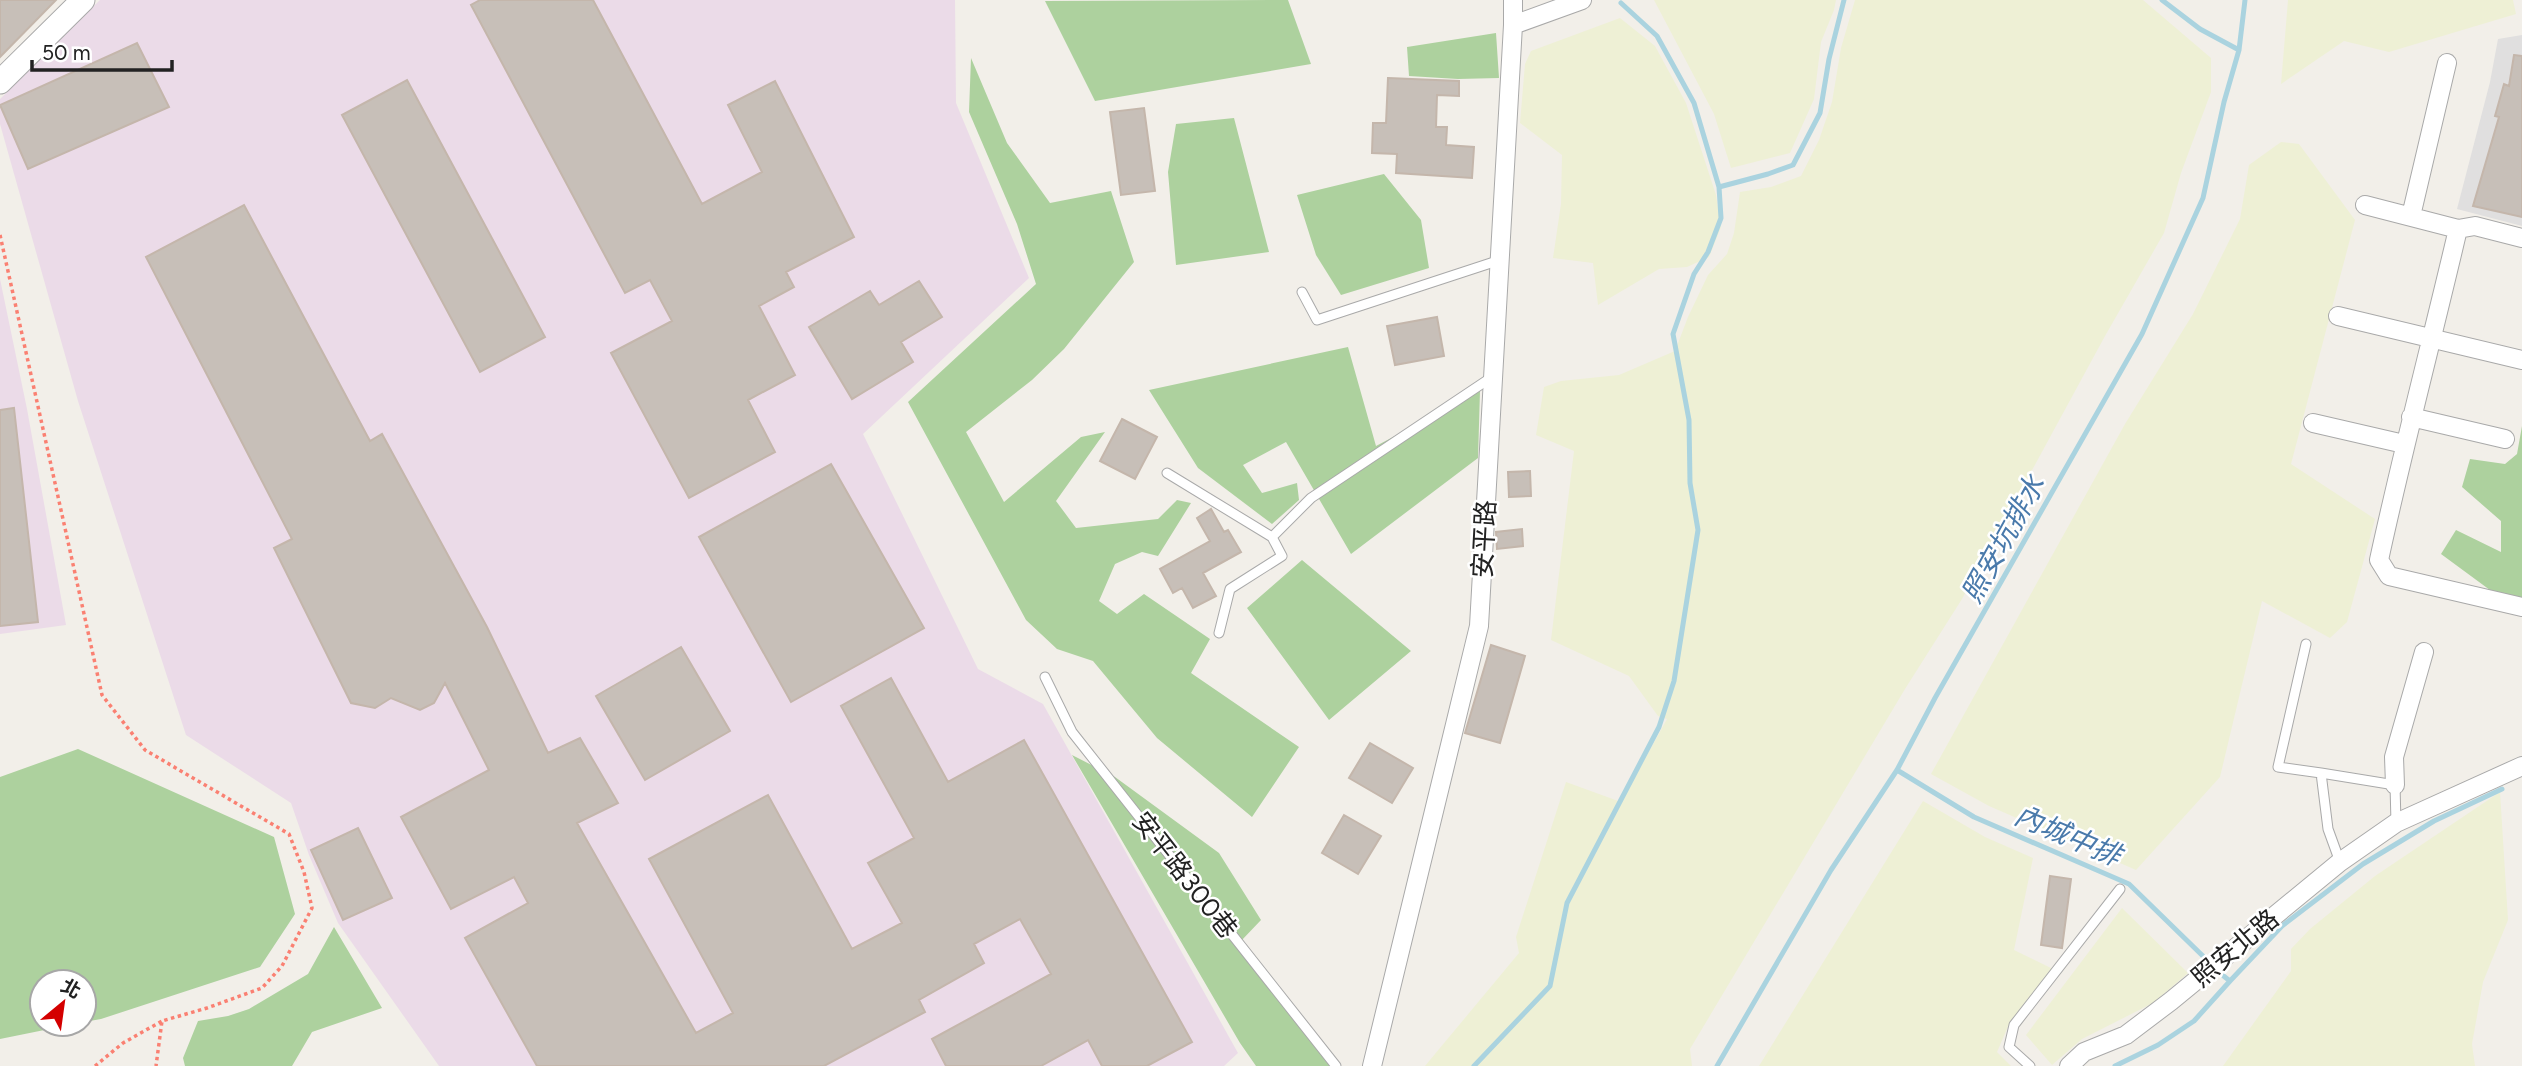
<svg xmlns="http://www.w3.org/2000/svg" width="2522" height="1066" viewBox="0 0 2522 1066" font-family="Figtree,'Noto Sans TC',sans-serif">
<rect width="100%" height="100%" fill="#f2efe9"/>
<!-- residential -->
<path fill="#e0dfdf" d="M2522,35V226L2457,209L2490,82L2498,39Z"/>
<!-- industrial -->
<path fill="#ebdbe8" d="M100,0H955L956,103L1029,278L863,434L978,669L1043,704L1238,1053L1224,1066H439L338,923L309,855L291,803L186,735L78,401L0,124V99Z
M0,279L27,409L66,625L0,634Z"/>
<!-- farmland -->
<path fill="#eef0d5" d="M1654,0H1836L1834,10L1821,42L1814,99L1790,153L1731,168L1714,114Z
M1855,0H2143L2211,58V92L2181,173L2164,233L2105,336L1962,599L1905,689L1690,1049L1692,1066H1425L1519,953L1516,937L1566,782L1621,802L1667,719L1658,716L1629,676L1551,640L1574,451L1536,435L1544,387L1561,381L1619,375L1675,351L1688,317L1708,275L1727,254L1734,233L1740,192L1771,187L1801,176L1819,140L1832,102L1841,48Z
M2288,0H2513L2516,14L2389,52L2344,41L2281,84Z
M1620,18L1655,46L1686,103L1716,195L1721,227L1709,257L1687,267L1659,269L1598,305L1593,263L1553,258L1561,204L1562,155L1520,123L1525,64L1531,51Z
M2281,142L2299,144L2355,220L2291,464L2375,519L2347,622L2330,638L2262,601L2220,777L2136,870L1989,806L1931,774L2125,424L2193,314L2240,219L2249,165Z
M2500,792L2508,920L2483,982L2472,1044L2475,1066H2223L2291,971V949L2310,929L2375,876Z
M1923,801L1985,837L2033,858L2014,950L2053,969L2010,1022L1997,1052L2011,1066H1759Z
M2122,908L2188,973L2153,1003L2082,1039L2052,1065L2026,1035Z"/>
<!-- forest -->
<path fill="#add19e" d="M1288,0L1311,64L1095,101L1045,1Z
M1496,33L1499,78L1458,79L1409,76L1407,47Z
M971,58L1007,143L1050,203L1111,191L1134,262L1064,349L1032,380L966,432L1004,502L1081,437L1105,432L1056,501L1076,528L1158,519L1177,500L1191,503L1158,556L1142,552L1115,564L1099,601L1117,614L1144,594L1210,639L1191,673L1299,747L1252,817L1157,738L1093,661L1057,649L1026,620L908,402L1036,284L1017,224L969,112Z
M1234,118L1269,252L1176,265L1168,172L1176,124Z
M1384,174L1421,220L1429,268L1341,295L1316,255L1297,195Z
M1348,347L1376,446L1480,391L1478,458L1351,554L1286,442L1243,465L1262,493L1297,483L1299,500L1272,524L1198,468L1149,390Z
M2522,426V599L2494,593L2441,554L2456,530L2501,552V521L2462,487L2470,459L2505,464L2517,454Z
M1302,560L1411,651L1329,720L1247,608Z
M78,749L274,837L295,914L260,967L101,1019L84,1022V982H42V1024H74L0,1039V777Z
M1072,755L1115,777L1219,853L1261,920L1241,941L1336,1066H1256L1240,1043Z
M334,927L382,1008L312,1032L292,1066H185L183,1058L198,1021L228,1016L249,1009L308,974Z"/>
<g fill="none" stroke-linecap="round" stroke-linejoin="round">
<!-- stream -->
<path stroke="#aad3df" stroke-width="5" d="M2162,0L2200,29L2239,50
M1719,187L1768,174L1793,165L1820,113L1829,59L1844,0
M1897,770L1974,817L2129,884L2207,960
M2230,981L2282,926L2363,864L2434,821L2502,789
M1474,1066L1550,986L1567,903L1659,727L1674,681L1698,530L1690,483L1689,420L1673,334L1694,274L1708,252L1721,218L1719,187L1694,103L1657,36L1621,3
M1717,1066L1831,870L1897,770L1935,698L2142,334L2203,198L2224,102L2239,50L2245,0
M2115,1066L2158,1045L2194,1021L2230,981L2221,974"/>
</g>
<!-- building -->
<path fill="#c7bfb8" stroke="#c4b6ab" stroke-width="2" d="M0,0H56L0,57Z
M480,0H593L702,204L762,172L728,105L775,81L854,237L786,272L794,287L759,306L795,375L748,400L775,452L689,498L611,353L672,321L650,280L625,293L471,5Z
M137,43L169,107L28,169L0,105Z
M2514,55L2522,56V217L2473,206L2499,117L2495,116L2504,84L2509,86Z
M1388,78L1459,81V96L1437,95L1436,127H1447L1446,145L1474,147L1472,178L1396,173L1397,154L1372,153L1373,123H1386Z
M407,80L545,337L480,372L342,115Z
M1144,108L1155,191L1121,195L1110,112Z
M244,205L370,441L382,434L487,627L548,753L580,738L618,803L577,823L696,1033L733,1013L649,859L768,795L852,949L902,923L868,863L914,838L841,706L891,678L948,782L1024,740L1192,1042L1147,1066H1102L1088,1040L1041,1066H946L932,1039L1051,974L1020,919L974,944L984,963L919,1000L925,1012L824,1066H537L465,938L528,903L514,877L451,909L401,817L489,770L445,683L434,703L420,710L391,698L375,708L351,703L274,548L292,539L146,257Z
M919,281L942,317L901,342L913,362L852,399L809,327L870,291L879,305Z
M1437,317L1444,356L1395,365L1387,326Z
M14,408L38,622L0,626V410Z
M1122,419L1157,437L1135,479L1100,461Z
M831,464L924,628L791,702L699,537Z
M1530,471L1531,496L1509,497L1508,472Z
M1211,509L1224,532L1228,530L1241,552L1203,573L1216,596L1193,608L1182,588L1173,593L1160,569L1210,541L1197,518Z
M1522,529L1523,546L1497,549L1496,532Z
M1491,645L1525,656L1500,743L1465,733Z
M681,647L730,731L645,780L596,696Z
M1370,743L1413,768L1392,803L1349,778Z
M1344,815L1381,836L1358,874L1322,853Z
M358,828L392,898L343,920L311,850Z
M2050,876L2071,879L2062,948L2041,945Z"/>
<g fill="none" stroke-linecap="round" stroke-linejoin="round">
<!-- service casing -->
<g stroke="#a9a9a9" stroke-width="11">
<path id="service" d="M1302,292L1317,320L1500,260
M1167,473L1272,537L1311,498L1492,377
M1219,633L1230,589L1282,556L1272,537
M2306,644L2278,767L2321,773
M1045,677L1072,732L1336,1066
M2340,862L2328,829L2321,773L2395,785L2396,823
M2030,1066L2009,1047L2014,1025L2120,889"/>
</g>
<!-- minor casing -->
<g stroke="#a9a9a9" stroke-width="20">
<path id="minor" d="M1513,25L1582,0
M2365,205L2458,229
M2411,216L2447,63
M2522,238L2475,226L2458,229C2432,340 2403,449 2379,560L2389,576L2522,607
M2338,316L2522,360
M2411,417L2505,439
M2313,423L2404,444
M2395,785L2394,757L2424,652
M1372,1066L1479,626L1513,25V0
M2069,1066L2084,1052L2126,1035L2171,1001L2340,862L2396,823L2522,766"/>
</g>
<!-- tertiary casing -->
<g stroke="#a9a9a9" stroke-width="25">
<path id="tertiary" d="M0,82L83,0"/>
</g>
<!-- path -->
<path stroke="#fa8072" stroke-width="3.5" stroke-dasharray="3.5 3.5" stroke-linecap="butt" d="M0,235L102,695L145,750L289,834L304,872L312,908L282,966L262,988L207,1008L162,1021L156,1066
M95,1066L123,1043L162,1021"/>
<!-- service -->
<use href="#service" stroke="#fff" stroke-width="9"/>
<!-- minor -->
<use href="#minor" stroke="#fff" stroke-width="18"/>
<!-- tertiary -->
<use href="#tertiary" stroke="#fff" stroke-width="23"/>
</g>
<g text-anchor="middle" stroke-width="5" stroke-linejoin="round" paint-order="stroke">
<!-- street labels -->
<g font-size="26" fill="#222" stroke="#fff">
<text transform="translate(1484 539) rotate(-87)" y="9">安平路</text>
<text transform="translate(1185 875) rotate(52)" y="9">安平路300巷</text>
<text transform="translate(2235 948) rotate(-40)" y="9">照安北路</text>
</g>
<!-- water labels -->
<g font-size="28" font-style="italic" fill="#4a7aab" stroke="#fff">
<text transform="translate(2003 539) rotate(-61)" y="10">照安坑排水</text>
<text transform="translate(2068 835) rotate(23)" y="10">內城中排</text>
</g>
</g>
<!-- north arrow -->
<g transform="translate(63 1003) rotate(29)"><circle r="33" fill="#ffffff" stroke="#a7a7a7" stroke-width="2"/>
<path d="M0-5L12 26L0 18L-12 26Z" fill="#d40000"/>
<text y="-10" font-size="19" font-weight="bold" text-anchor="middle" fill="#222222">北</text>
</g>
<!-- scale -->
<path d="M32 60v10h140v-10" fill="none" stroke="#222222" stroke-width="3.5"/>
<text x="42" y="60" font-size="21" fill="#222222" stroke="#ffffff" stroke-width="5" paint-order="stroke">50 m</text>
</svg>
